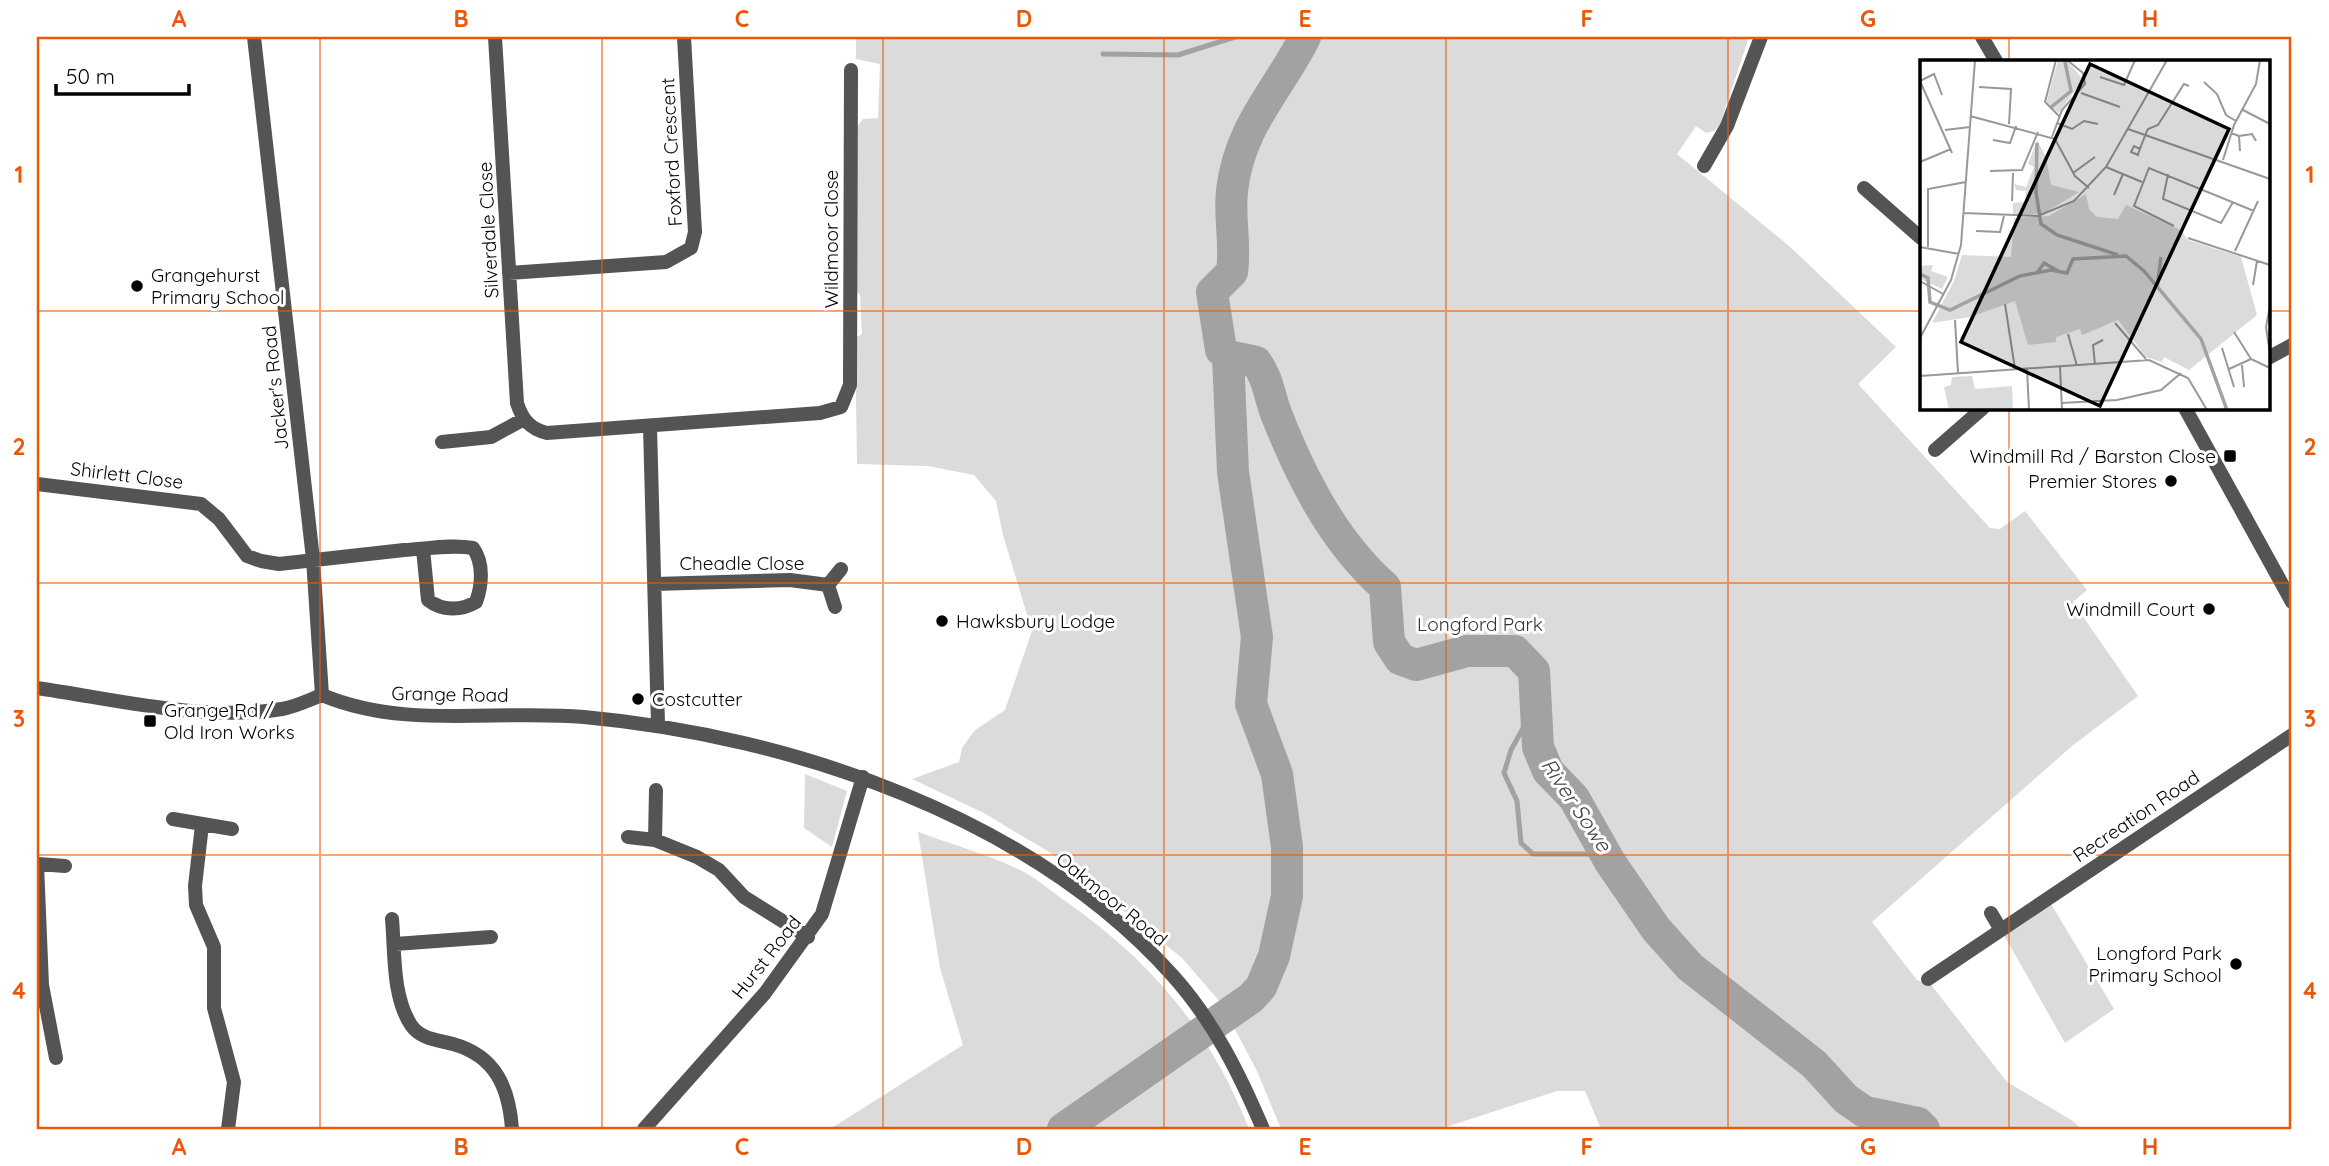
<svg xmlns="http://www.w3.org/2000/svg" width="2329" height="1166" viewBox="0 0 2329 1166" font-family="Quicksand,sans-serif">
<rect width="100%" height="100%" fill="#fff"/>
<!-- green -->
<path fill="#dbdbdb" d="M856,37H1749L1720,124L1714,131L1706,133L1696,126L1677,154L1788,245L1896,347L1858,384L1990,528L2000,529L2025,511L2087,590L2073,602L2138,696L2072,746L1872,922L1917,980L1932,986L2007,1082L2073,1121L2081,1129H1601L1585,1091H1557L1440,1129H1281L1257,1071L1221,1003L1182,958L1054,855L984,813L912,779L959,762L962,748L974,731L1005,710L1032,631L1003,535L996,501L974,475L928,466L857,464L855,338L862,334L860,295L856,291V128L863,119L878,118L880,64L856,59Z
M805,774L847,791L832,847L804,828Z
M918,832C953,845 991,855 1024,872C1039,880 1053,893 1068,903C1153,963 1211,1032 1249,1129H830L963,1045L940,968Z
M2051,904L2114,1009L2065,1043L2004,935Z"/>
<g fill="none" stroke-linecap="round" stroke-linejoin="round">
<!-- stream -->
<path stroke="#a2a2a2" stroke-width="5" d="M1103,54L1178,55L1235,37
M1534,708L1511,750L1504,773L1517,801L1521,843L1533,854H1589L1610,862"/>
<!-- river -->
<path stroke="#a2a2a2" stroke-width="32" d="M1305,37C1278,91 1239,126 1232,191C1229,218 1236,244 1232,272L1212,292L1221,350L1228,356L1256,362C1269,380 1269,396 1277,416C1302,479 1334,542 1385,587L1389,642L1400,659L1416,665L1467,651H1515L1534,671L1538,747L1548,771L1574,798L1610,862L1656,929L1690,967L1814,1064L1846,1099L1865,1112L1918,1123L1924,1129
M1063,1129L1251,998L1261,987L1274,956L1287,896V847L1277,774L1251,704L1257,637L1233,472L1228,356"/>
<!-- minor -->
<path stroke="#545454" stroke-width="14" d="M254,37L313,559L322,695
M495,37L517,403C522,419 530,429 547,433L820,413L841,407L850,385L851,70
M1704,166L1727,126L1761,37
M1864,188L1921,238
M509,273L666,262L691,248L695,232L684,37
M2268,358L2292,345
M650,427L658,724
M442,442L491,437L524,419
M1935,450L1983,408
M37,484L201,504L219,519L247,556L261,561L279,564L404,550C426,549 451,544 473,548C484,563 482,586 476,602C461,611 442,611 428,600L423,549
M655,584L790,580L828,585
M835,607L828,585L841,569
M37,688C114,699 204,722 282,709C295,707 309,700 322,695C405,730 497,709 584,717C792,736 1032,817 1174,977C1214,1022 1240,1075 1263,1129
M173,819L232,829
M202,825L195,886L196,905L214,947V1008L234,1082L228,1129
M628,837L655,840L697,857L719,870L744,897L808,937
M655,840L656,790
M37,864L42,985L56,1058
M38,864L65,866
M1991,913L2001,930
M392,919C395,952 392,996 411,1025C420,1039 438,1040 453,1044C496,1056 509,1088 512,1129
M395,944L491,937
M1928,979L2292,735
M644,1129L765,993L822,914L863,777"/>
<!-- tertiary -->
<path stroke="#545454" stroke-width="14" d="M1982,37L1996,61
M2185,408L2292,602"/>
</g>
<!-- grid -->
<path fill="none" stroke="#e8590c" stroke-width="2" stroke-opacity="0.55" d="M320,37V1129M602,37V1129M883,37V1129M1164,37V1129M1446,37V1129M1728,37V1129M2009,37V61M37,311H1921M2268,311H2292M2009,408V1129M37,583H2292M37,855H2292"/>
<!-- markers -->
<g fill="#000" stroke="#fff" stroke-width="2.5">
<circle cx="137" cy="286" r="7"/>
<rect x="2223" y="449" width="14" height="14" rx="3.5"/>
<circle cx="2171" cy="481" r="7"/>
<circle cx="2209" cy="609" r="7"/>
<circle cx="942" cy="621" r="7"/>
<circle cx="638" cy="699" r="7"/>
<rect x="143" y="714" width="14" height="14" rx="3.5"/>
<circle cx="2236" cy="964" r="7"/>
</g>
<g text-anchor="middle" stroke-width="6" stroke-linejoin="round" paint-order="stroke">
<!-- street labels -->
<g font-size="19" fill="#000" stroke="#fff">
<text transform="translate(671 152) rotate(-93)" y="7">Foxford Crescent</text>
<text transform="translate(488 230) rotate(-93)" y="7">Silverdale Close</text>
<text transform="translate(831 239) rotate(-90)" y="7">Wildmoor Close</text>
<text transform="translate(275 388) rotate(-96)" y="7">Jacker's Road</text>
<text transform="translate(127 475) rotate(7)" y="7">Shirlett Close</text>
<text x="742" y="570">Cheadle Close</text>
<text transform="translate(450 694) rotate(1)" y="7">Grange Road</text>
<text transform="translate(2136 816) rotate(-34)" y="7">Recreation Road</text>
<text transform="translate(1112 899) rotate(39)" y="7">Oakmoor Road</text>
<text transform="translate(766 957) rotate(-52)" y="7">Hurst Road</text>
</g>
<!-- poi labels -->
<g font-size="19" fill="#000" stroke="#fff" text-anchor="start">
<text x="151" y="282">Grangehurst<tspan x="151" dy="22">Primary School</tspan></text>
<text x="2216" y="463" text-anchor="end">Windmill Rd / Barston Close</text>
<text x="2157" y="488" text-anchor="end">Premier Stores</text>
<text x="2195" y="616" text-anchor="end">Windmill Court</text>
<text x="956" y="628">Hawksbury Lodge</text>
<text x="652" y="706">Costcutter</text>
<text x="164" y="717">Grange Rd /<tspan x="164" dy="22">Old Iron Works</tspan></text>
<text x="2222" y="960" text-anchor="end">Longford Park<tspan x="2222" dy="22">Primary School</tspan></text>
</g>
<!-- park labels -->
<g font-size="19" fill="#323232" stroke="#fff">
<text x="1480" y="631">Longford Park</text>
</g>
<!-- water labels -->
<g font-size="21" font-style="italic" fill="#434343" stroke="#fff">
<text transform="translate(1576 805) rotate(56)" y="7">River Sowe</text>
</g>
</g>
<!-- overview -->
<g transform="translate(1920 60)">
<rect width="350" height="350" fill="#fff"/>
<path d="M138,0H146L163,19L139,53L126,44ZM117,80L126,97L131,125L159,132L123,154H93V143L105,142L106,131L96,130L94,124L106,127L114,107L108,104ZM166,134L169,149L177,157L198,159L206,145L261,170L268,180L321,197L337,255L269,310L244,297L242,302L226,297L198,260L162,275L160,269L136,277V282L108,285L95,241L50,257L12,263L34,221L42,195L91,197L94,158L129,156ZM13,205L11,211L28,217L22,229L0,219V206ZM52,316L55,329L92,326L93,350H29L24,327L31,325L32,317Z" fill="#dbdbdb"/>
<path fill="none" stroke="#a2a2a2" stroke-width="3.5" d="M130,48L151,31L145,2M117,83L116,132L121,164L137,175L198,195M117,213L124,203L140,212M0,214L8,218L10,242L30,250L100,216L131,210L147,213L153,199L206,196L224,211L281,279L307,350M237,228L241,197"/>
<path fill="none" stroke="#999" stroke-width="2" d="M136,0L125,42L139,56M180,17L204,25L215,0M0,21L32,93M0,21L14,14L22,35M284,22L297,34L306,55L316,61M59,27L91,29L89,64M161,33L200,47M323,50L350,64M50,56L135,79L155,116L169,128M137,63L152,69L164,61L178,64M208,69L350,119M25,70L50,67M311,73L319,76L320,91M319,76L332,74L336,81M132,77L142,50L165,24L163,13L147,0M73,80L90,83L96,66M220,89L214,86L211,92L218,95V94L220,89L221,86L227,71L228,69L238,65L264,24L269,26M303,100L314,65L336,24L340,0M0,102L31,89M186,107L222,122M70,111L102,110L118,72M153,113L175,97M248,114L243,139L301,163L313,142M194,135L203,114M92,141L93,113M44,153L118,156L154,141L186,107L247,0M254,166L214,146L229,108L334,151M56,171L80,172L84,156M268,178L350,205M0,187L39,194M8,187V129L46,122M315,191L338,141M0,221L23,234M333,225L337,201M85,244L95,309M350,246L346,267L350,294M35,260L38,313M195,263L226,299M314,272L331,299L350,308M148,274L157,306M0,278L31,220L41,185L55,0M302,288L314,327M175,304L173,285L183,280M322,305L324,327M140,307L142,350M107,309L109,350M309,309L331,299M0,316L229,300L268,318L287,350M141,343L197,340L241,330L261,313"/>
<path fill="#000" fill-opacity="0.15" stroke="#000" stroke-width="3.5" d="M170,4L309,69L180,346L41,282Z"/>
<rect width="350" height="350" fill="none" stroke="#000" stroke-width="3.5"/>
</g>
<!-- border -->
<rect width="2329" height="1166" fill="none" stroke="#ffffff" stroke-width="77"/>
<!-- scale -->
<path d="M56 84v10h133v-10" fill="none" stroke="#000000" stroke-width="3.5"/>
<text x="66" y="84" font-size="21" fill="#000000" stroke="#ffffff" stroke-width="5" paint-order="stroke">50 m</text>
<rect x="38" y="38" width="2252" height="1090" fill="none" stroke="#e8590c" stroke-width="2.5"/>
<g font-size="23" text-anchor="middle" font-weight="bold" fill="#e8590c">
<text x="179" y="27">A</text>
<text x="461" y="27">B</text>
<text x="742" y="27">C</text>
<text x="1024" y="27">D</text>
<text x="1305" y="27">E</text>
<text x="1587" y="27">F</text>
<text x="1868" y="27">G</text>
<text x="2150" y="27">H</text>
<text x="19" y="183">1</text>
<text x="2310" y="183">1</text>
<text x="19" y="455">2</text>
<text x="2310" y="455">2</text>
<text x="19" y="727">3</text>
<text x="2310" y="727">3</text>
<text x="19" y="999">4</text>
<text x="2310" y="999">4</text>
<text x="179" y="1155">A</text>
<text x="461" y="1155">B</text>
<text x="742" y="1155">C</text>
<text x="1024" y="1155">D</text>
<text x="1305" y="1155">E</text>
<text x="1587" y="1155">F</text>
<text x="1868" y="1155">G</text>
<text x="2150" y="1155">H</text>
</g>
</svg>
